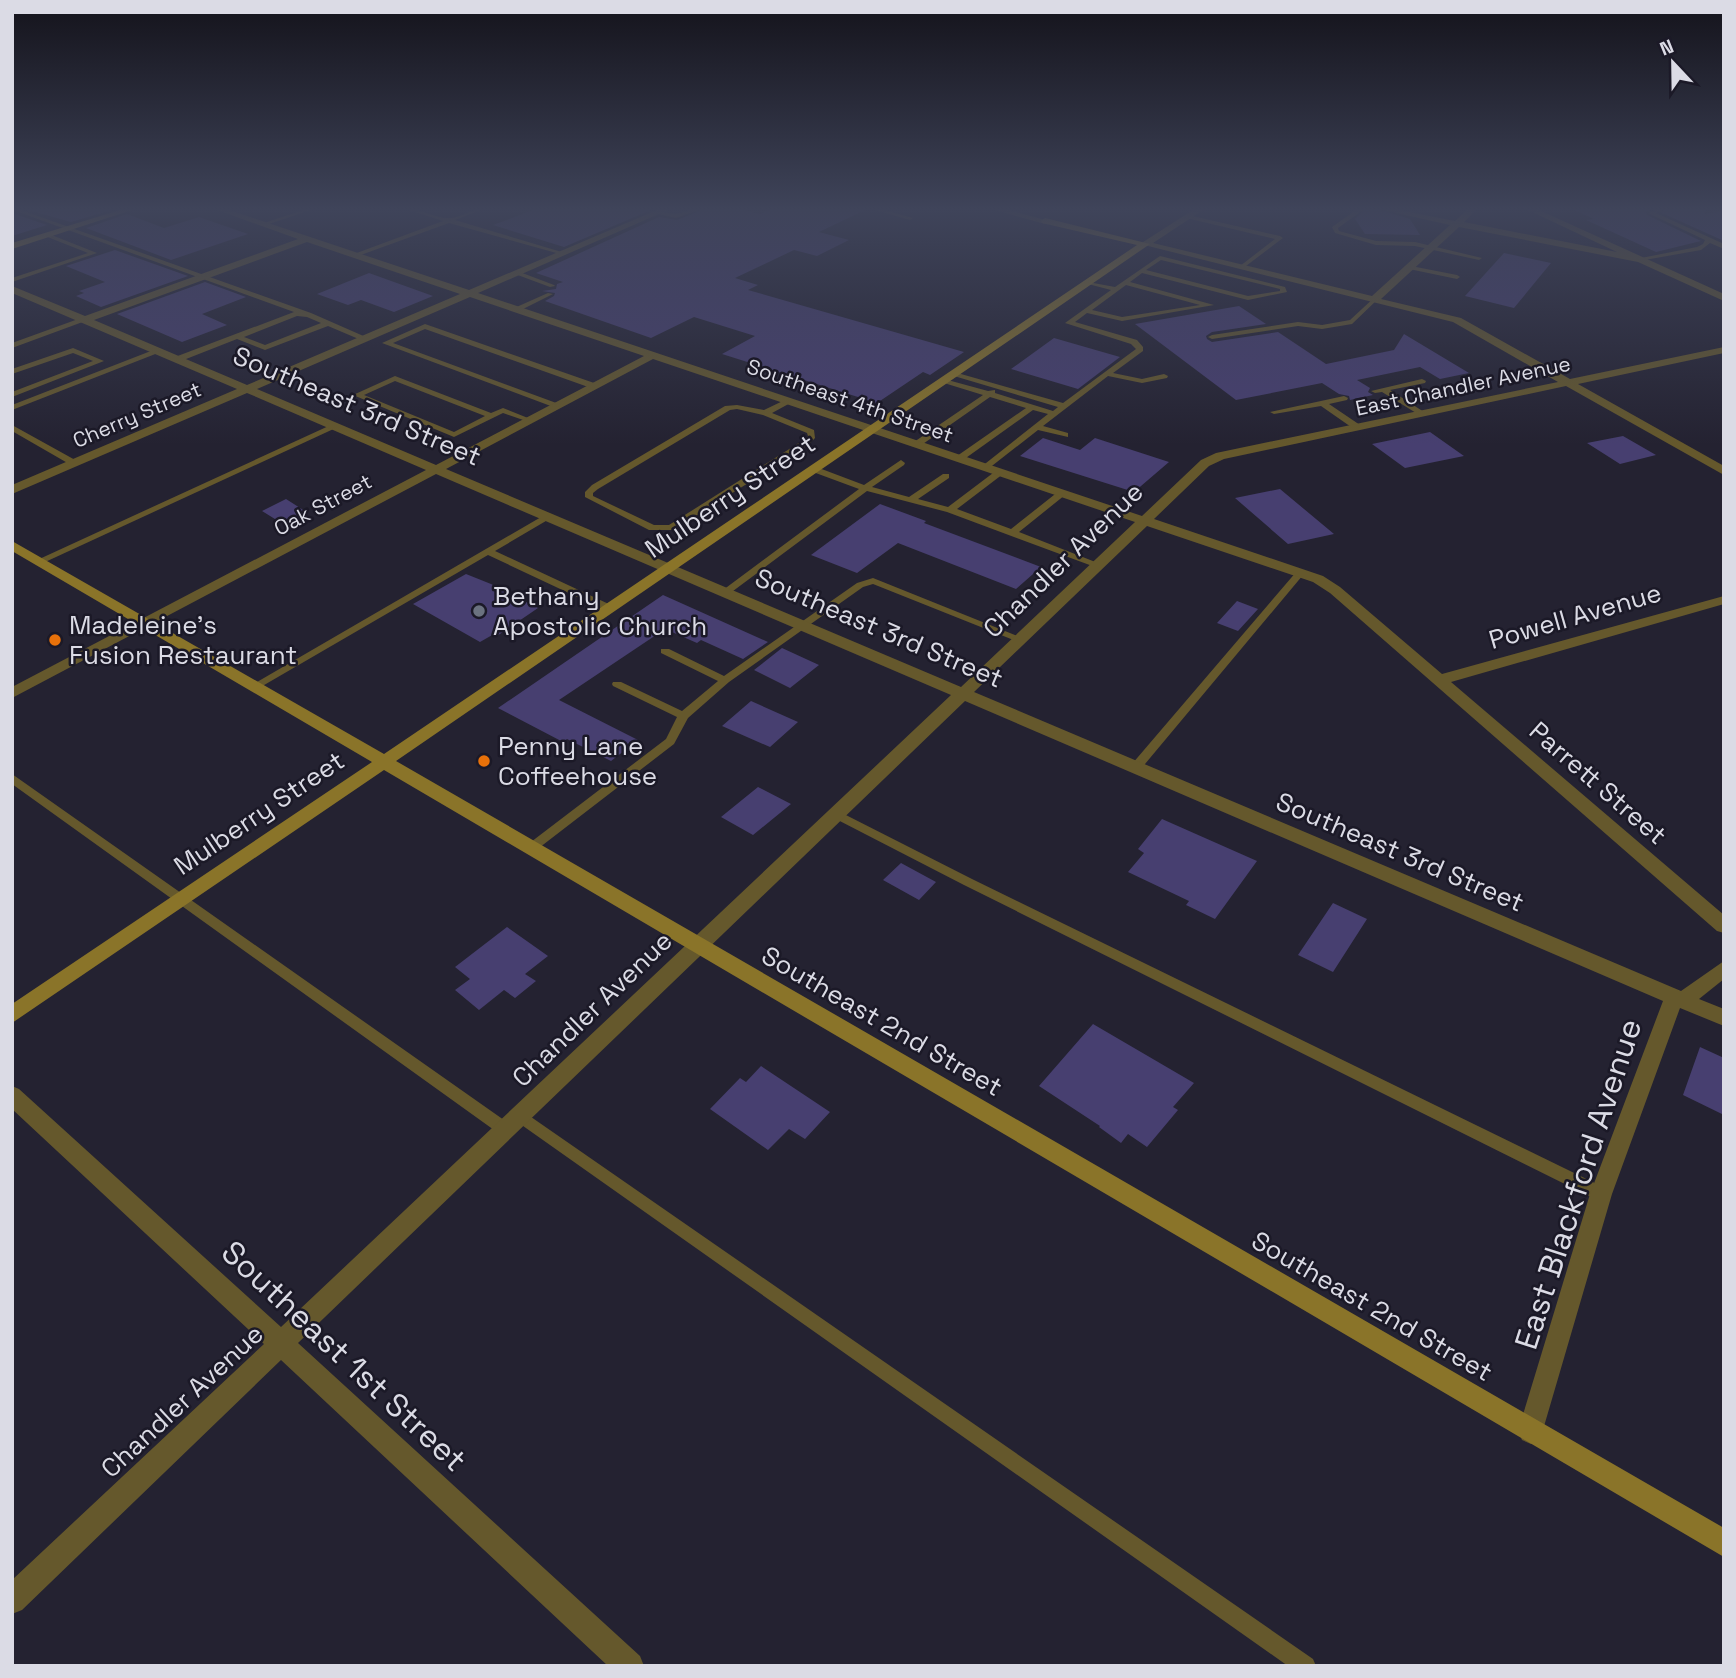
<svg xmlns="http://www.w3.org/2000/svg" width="1736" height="1678" viewBox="0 0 1736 1678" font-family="'Space Grotesk',sans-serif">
<rect width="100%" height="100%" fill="#242231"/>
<!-- building -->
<path fill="#473f70" d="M28,210H112L71,222Z
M533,210H651L564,247L493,225Z
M702,210H744L760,214L770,210H865L819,232L849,240L817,256L794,250L735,278L758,285L748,290L964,352L930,375L923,372L877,403L722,354L755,336L694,317L651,338L545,301L554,296L555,293L542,291L556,289L557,284L563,282L536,273L659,217L677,220Z
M1365,210H1380L1410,219L1420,235L1365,234L1355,219Z
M1574,210H1649L1646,212L1647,215L1701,241L1656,252L1586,220L1594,219Z
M1665,210H1705V214L1724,211V241L1662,213Z
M12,213L47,225L12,236Z
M127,214L164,228L199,217L248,234L171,260L86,228Z
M115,250L188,276L101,307L76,296L84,293L79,291L105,282L66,266Z
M1504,253L1551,263L1514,308L1465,296Z
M369,273L433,296L394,312L361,300L348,305L317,294Z
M205,282L246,297L202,314L227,325L182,342L117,314Z
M1239,306L1266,324L1212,332L1206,336L1207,339L1212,342L1278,332L1326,364L1394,350L1404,334L1469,373L1440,379L1420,367L1357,380L1370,388L1368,392L1373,395L1350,400L1349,396L1339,394L1322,383L1236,400L1135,324Z
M1054,338L1120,357L1078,389L1011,369Z
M1430,432L1464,456L1405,468L1372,444Z
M1623,436L1656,455L1620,464L1587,443Z
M1043,438L1080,450L1095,438L1169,462L1134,492L1020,456Z
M1280,489L1334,534L1288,544L1235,498Z
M286,499L308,513L283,524L262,511Z
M880,504L926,521L924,523L1041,567L1016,589L898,543L857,573L811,555Z
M466,574L491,584L538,608L497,636L494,634L480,642L413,604Z
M663,595L768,642L743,659L701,640L697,643L665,629L559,700L638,740L611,761L567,739L563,742L498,708Z
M1237,601L1258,609L1238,631L1217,623Z
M782,648L819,665L790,688L754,670Z
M751,701L798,722L770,747L722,726Z
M758,787L791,804L753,835L721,817Z
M1162,819L1257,861L1215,919L1186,905L1189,901L1128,872L1144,853L1138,849Z
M901,863L936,882L919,900L883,880Z
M1333,903L1367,919L1333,972L1298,955Z
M507,927L548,956L525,974L536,981L515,998L504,990L479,1010L455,990L470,979L455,967Z
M1093,1024L1194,1083L1173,1107L1178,1110L1147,1147L1128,1134L1121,1143L1099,1127L1100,1126L1039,1086Z
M1700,1047L1724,1058V1115L1683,1095Z
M761,1066L830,1112L805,1139L789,1129L768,1150L710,1109L740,1078L746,1082Z"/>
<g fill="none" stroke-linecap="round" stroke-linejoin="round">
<!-- lane -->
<path fill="#65582c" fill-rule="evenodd" d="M13,210H21L311,313L368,338L361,340L328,326L265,350L237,339L181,361H175V357L294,312ZM297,316L307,317L321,323L265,345L244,337Z
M303,210H311L266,225L261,224Z
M409,210C423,209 435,218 448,218C459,219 469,210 481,210L455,220L565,253L560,254L449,223L358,256H354V254L443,221Z
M690,210H699L676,218L654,213L657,211L676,214Z
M875,210H884L913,218L910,220Z
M1356,210H1363L1338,228L1339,231L1376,241L1415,242L1482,258L1479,260L1415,246L1376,245L1335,233L1332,227Z
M1655,210H1663L1656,213L1724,244V249L1710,243L1701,250L1639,261V259L1641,258L1697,247L1703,244L1705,240L1648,213Z
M1188,215L1280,236L1283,238L1242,269L1240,268V266L1275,239L1186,218Z
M45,234H49L97,253L12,282V278L88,253L45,236Z
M1160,256L1285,287L1287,292L1248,300L1142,273L1130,282L1214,305L1122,321L1087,313L1075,322L1137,340L1143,347V351L1113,373L1142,379L1164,374L1168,376L1167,378L1142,383L1108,376L1043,426L1068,433V437L1038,430L988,469L981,467L1048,414L1033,410L963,460H957V456L1026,408L990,397L920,446H914V442L983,395L944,383V379L988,391L995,390V393L1053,411L1058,407L954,376V372L1063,403L1136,349L1131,344L1065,323L1111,290L1088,284V282L1115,287ZM1161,260L1280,289V291L1248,296L1146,270ZM1126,285L1200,305L1122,317L1092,310Z
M1411,266L1457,275L1460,277L1457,279L1409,269V267Z
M517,271L554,285L555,286L550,287L515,274V272Z
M548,293L553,294L519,311L512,309Z
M1376,296L1378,297V299L1352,324L1322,329L1298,326L1212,339L1208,337L1212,335L1298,322L1322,325L1350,320Z
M81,318L88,320L12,348V343Z
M425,324L597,384L598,386L591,388L425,329L393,343L559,404V408H556L382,343Z
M73,348L104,361L12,397V392L93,361L73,353L12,374V369Z
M156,349L163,351L12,410V405Z
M395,376L491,413L503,408L533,420L529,422L503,413L454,437L353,395ZM395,381L485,416L454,432L364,395Z
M1422,379L1426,381L1425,383L1390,390L1424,412V416H1421L1382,392L1375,393L1371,391Z
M1344,396L1348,398L1347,400L1329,404L1360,425V429H1354L1321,406L1274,414L1270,412Z
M787,399L794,401L772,413L814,430L815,438L808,445L674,530H649L585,497V492L592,485L725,406L737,405L764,410ZM737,409L763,415L807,433L808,436L802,441L669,525H654L593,496V493L598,489L730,410Z
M333,424L340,426L43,563L40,564L35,561Z
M12,425L77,461L78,463L71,465L12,431Z
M901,460L905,463L904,465L872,487L909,497L943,474H949V478L918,499L948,507L997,470H1003V474L957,509L1011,529L1059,491H1065V495L1019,532L1103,565L1098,568L1095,567L947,512L867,491L729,594H723V590L859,489L813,472V468H819L864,485Z
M548,513L553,516L551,518L495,551L613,606V610H605L488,555L259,688H251L250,686Z
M1300,570L1305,573L1303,575L1140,770H1132L1130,767L1132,764L1297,571Z
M873,578L1025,639L1020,642L1016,641L873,584L863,587L729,682L688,718L674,744L535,851H527L525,848L527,845L666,739L677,717L613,686L612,684L613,682H621L682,711L718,681L661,653V649H669L724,676L857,583Z
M12,774L511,1125L514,1130L511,1135L506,1137L501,1135L12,784Z
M836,810L972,879L1607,1189L1609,1194L1607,1199L1601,1201L1595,1199L964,885L832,817L830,814Z
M521,1110L1313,1659L1316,1666H1288L516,1121L514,1116L516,1111Z"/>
<!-- street -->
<path fill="#65582c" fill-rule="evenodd" d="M217,210H229L469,290L657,210H668L478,293L1142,516L1201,460L1216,453L1558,382L1453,322L1140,244L1193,210H1203L1153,243L1372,296L1450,225L1383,210H1399L1455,221L1467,210H1476L1464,222L1617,252L1528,210H1539L1724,294V301L1638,262L1459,227L1381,299L1461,318L1570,379L1724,347V353L1578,384L1724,466V475L1566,386L1224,459L1209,466L1154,519L1323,576L1340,587L1442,674L1724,596V604L1451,682L1724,915V933L1717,931L1330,593L1313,582L1147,526L974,692L1681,991L1724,961V979L1699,999L1724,1009V1026L1680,1008L1612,1194L1540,1440L1531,1444L1522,1440L1518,1431L1590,1194L1663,1001L965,701L298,1343L640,1656L644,1666H608L281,1360L22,1610L12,1614V1580L264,1344L12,1109V1086L19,1089L281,1327L951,695L436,474L12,698V687L426,470L247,393L12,494V485L237,389L12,293V286L85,316L298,239ZM307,242L460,294L247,385L94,320ZM470,297L644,356L436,465L257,389ZM653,359L1135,522L961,687L446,469Z
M995,210H1009L1049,221L1045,224Z"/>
<!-- secondary -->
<path fill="#8a7429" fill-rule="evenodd" d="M120,210H132L12,249V243Z
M1045,218L1150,244L396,761L1724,1528V1557L384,770L12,1023V1004L372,762L12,551V541L384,754L1137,245L1042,223L1041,221Z"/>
</g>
<!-- sky -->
<linearGradient id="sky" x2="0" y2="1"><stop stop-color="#14131b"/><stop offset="0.47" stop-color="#3f445a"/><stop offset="1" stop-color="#3f445a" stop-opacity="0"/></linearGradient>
<rect width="1736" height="445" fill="url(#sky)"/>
<!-- markers -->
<circle fill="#6b7280" stroke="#1b1927" stroke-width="2.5" cx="479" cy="611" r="7"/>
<g fill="#e8710a" stroke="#1b1927" stroke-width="2.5">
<circle cx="55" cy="640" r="7"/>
<circle cx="484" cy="761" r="7"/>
</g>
<g text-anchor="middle" stroke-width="5" stroke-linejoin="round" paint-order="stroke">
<!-- far-street labels -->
<g font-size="21" fill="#dbdbe5" stroke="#1b1927">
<text transform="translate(1463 386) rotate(-12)" y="7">East Chandler Avenue</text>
<text transform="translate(850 401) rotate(19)" y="7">Southeast 4th Street</text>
<text transform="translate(137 415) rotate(-23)" y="7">Cherry Street</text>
<text transform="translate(323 505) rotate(-28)" y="7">Oak Street</text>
</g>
<!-- street labels -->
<g font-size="26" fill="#dbdbe5" stroke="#1b1927">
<text transform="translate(357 406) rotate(23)" y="9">Southeast 3rd Street</text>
<text transform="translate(730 496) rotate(-34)" y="9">Mulberry Street</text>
<text transform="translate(1063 560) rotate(-44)" y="9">Chandler Avenue</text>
<text transform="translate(1575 616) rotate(-16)" y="9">Powell Avenue</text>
<text transform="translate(879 628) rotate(23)" y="9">Southeast 3rd Street</text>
<text transform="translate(1598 783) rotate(41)" y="9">Parrett Street</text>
<text transform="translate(259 813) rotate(-34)" y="9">Mulberry Street</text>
<text transform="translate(1400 852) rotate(23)" y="9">Southeast 3rd Street</text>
<text transform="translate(592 1009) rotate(-44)" y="9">Chandler Avenue</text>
<text transform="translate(882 1021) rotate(30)" y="9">Southeast 2nd Street</text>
<text transform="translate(1372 1306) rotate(30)" y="9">Southeast 2nd Street</text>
<text transform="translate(182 1401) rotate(-43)" y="9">Chandler Avenue</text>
</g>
<!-- poi labels -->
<g font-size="26" fill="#dbdbe5" stroke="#1b1927" text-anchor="start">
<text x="493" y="605">Bethany<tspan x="493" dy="30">Apostolic Church</tspan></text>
<text x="69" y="634">Madeleine's<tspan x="69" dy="30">Fusion Restaurant</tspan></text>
<text x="498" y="755">Penny Lane<tspan x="498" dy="30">Coffeehouse</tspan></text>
</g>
<!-- near-street labels -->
<g font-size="32" fill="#dbdbe5" stroke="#1b1927">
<text transform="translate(1578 1184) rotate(-72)" y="11">East Blackford Avenue</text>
<text transform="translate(344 1356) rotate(43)" y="11">Southeast 1st Street</text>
</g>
</g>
<!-- border -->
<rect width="1736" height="1678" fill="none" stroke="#dbdbe5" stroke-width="28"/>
<!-- north arrow -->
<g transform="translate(1673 63) rotate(338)" stroke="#1b1927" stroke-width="5" paint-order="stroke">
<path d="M0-5L12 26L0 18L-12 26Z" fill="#dbdbe5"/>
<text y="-10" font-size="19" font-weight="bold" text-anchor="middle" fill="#dbdbe5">N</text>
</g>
</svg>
